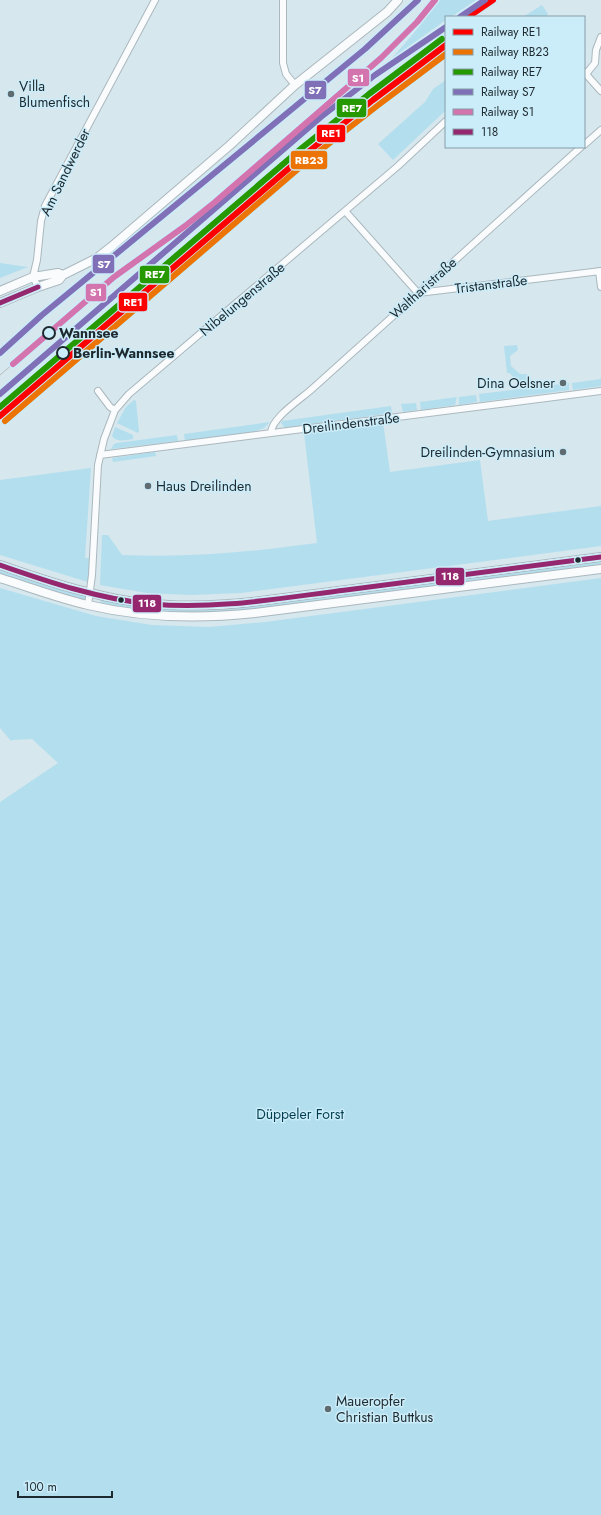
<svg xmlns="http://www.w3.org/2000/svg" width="601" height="1515" viewBox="0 0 601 1515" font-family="Jost,sans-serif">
<rect width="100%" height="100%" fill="#d6e7ee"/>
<!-- green -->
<path fill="#b3deee" d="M440,0H476L451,17H446V20L392,58L413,34Z
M542,5L548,14L545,17H523Z
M446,80V110L393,160L378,144L425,102L433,89Z
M0,263L28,267L0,278Z
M517,345L518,350L510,356L511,366L520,374C525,374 528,373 531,378L528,384C519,385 515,378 509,373H507L504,346Z
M601,379V386L573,390L572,383Z
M569,383V390L480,402L479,394Z
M476,395L477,402L459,405V397Z
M457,397L455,405L421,410L420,402Z
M134,400L136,401L139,431L138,433L117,423L126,407Z
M416,403L417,410L403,412L401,404Z
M391,406L392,413L285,428L281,423L282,421Z
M270,422L264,428L253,432L185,441L184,434Z
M383,422L390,472L480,460L488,521L601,506V546L241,593L190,595L147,593L100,585L102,535H108L122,555C190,558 250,552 317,543L304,433Z
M115,427L133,435V439C125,440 117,443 112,436Z
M177,435L178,441L111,449L114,444L117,443Z
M155,452L156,456L113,462L112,458Z
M91,468L85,558H90L88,582L0,555V480Z
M601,560V565L227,613H157L100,604L101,599L169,608Z
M0,568L86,595L85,601L0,576Z
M601,578V1515H0V802L58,763L32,739L13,740L11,741L0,728V588L96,616L152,625L209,627L265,622Z"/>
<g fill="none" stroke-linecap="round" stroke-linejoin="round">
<!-- minor casing -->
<g stroke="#abb8be" stroke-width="8">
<path id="minor" d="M283,0V63L286,74L295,85
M584,72L601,91
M586,74L595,63L596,50L601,37
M584,145L601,130
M345,211L418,293L601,271
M599,271L601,287
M38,287L33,277L37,260L41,221L45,206L155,0
M98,391L110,407L115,410
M271,433C271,418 301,399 312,389L581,147
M100,455L601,391
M88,605L92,575L98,465L104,439L115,410L129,394L398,166L446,121"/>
</g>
<!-- major casing -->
<g stroke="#abb8be" stroke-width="10">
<path id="major" d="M0,291L33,277L58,273L63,275
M0,303L38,287L59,280L63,275L97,258L111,247L229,146L295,85L387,12L398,0
M0,565C30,575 60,586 91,593C143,607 199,608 252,602L601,557
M0,578C29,587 58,598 88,605C143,618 199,619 255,613L601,569"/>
</g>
<!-- minor -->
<use href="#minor" stroke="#f9fbfc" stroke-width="6"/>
<!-- major -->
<use href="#major" stroke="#f9fbfc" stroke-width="8"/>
<!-- tram -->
<path stroke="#b7bbbd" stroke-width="1" d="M0,375L13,364"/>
<!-- bus-1 casing -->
<g stroke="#cbecf9" stroke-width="8">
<path id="bus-1" d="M0,303L38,287
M0,565C49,582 99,599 151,604C216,610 281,598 346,590C431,579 516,568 601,557"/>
</g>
<!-- bus-1 -->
<use href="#bus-1" stroke="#95276e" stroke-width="5"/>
<!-- rail-1 casing -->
<g stroke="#cbecf9" stroke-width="9">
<path id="rail-1" d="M468,17L493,0
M0,416L308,152L373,100L446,45"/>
</g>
<!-- rail-2 casing -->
<g stroke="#cbecf9" stroke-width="9">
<path id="rail-2" d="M5,421L312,157L377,106L446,54"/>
</g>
<!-- rail-3 casing -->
<g stroke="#cbecf9" stroke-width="9">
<path id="rail-3" d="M0,407L303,147L369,94L442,39"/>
</g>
<!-- rail-4 casing -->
<g stroke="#cbecf9" stroke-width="9">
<path id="rail-4" d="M460,17L485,0
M0,353L42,315L365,49L418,0
M0,394L321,117L375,75L446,27"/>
</g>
<!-- rail-5 casing -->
<g stroke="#cbecf9" stroke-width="9">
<path id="rail-5" d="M13,364L114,277L185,226L215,202L381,58L417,22L435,0"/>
</g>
<!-- rail-1 -->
<use href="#rail-1" stroke="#f00" stroke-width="6"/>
<!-- rail-2 -->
<use href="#rail-2" stroke="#eb7405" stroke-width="6"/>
<!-- rail-3 -->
<use href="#rail-3" stroke="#269900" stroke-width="6"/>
<!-- rail-4 -->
<use href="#rail-4" stroke="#8070b7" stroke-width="6"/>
<!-- rail-5 -->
<use href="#rail-5" stroke="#d474ae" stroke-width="6"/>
</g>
<!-- markers -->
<g fill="#5e6c71" stroke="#cbecf9" stroke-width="1.5">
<circle cx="11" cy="94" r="4"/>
<circle cx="563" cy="383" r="4"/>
<circle cx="563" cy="452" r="4"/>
<circle cx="148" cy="486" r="4"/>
<circle cx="328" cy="1409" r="4"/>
</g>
<g fill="#cbecf9" stroke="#1d292e" stroke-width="2">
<circle cx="49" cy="333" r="6"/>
<circle cx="63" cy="353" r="6"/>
</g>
<g fill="#1d292e" stroke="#cbecf9" stroke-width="1.5">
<circle cx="578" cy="560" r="3.5"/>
<circle cx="121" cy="600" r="3.5"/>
</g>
<g text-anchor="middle" stroke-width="3" stroke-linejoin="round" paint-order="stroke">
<!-- poi labels -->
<g font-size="14" fill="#1d292e" stroke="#cbecf9" text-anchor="start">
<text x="19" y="91">Villa<tspan x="19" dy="16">Blumenfisch</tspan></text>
<text x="555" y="388" text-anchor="end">Dina Oelsner</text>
<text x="555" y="457" text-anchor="end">Dreilinden-Gymnasium</text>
<text x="156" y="491">Haus Dreilinden</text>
<text x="336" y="1406">Maueropfer<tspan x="336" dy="16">Christian Buttkus</tspan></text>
</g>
<!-- street labels -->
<g font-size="14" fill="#1d292e" stroke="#cbecf9">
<text transform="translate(65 172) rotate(-64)" y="5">Am Sandwerder</text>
<text transform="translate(491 284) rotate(-7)" y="5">Tristanstraße</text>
<text transform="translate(423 288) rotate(-42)" y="5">Waltharistraße</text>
<text transform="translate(242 299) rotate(-40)" y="5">Nibelungenstraße</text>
<text transform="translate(351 423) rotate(-7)" y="5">Dreilindenstraße</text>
</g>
<!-- stop labels -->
<g font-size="14" font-weight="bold" fill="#1d292e" stroke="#cbecf9" text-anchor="start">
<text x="59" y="338">Wannsee</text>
<text x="73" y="358">Berlin-Wannsee</text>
</g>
<!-- park labels -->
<g font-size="14" fill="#013d4e" stroke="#cbecf9">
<text x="300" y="1119">Düppeler Forst</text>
</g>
</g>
<g stroke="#cbecf9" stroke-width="1.5">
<rect x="347" y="68" width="23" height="19" rx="4" fill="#d474ae"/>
<rect x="304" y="80" width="23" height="20" rx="4" fill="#8070b7"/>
<rect x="336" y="98" width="31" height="20" rx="4" fill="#269900"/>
<rect x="316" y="124" width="30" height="19" rx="4" fill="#f00"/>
<rect x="290" y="150" width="38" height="20" rx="4" fill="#eb7405"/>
<rect x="92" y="254" width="23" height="20" rx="4" fill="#8070b7"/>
<rect x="139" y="265" width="31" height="19" rx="4" fill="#269900"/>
<rect x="85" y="283" width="22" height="19" rx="4" fill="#d474ae"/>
<rect x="118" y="292" width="30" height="20" rx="4" fill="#f00"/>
<rect x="435" y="567" width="30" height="19" rx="4" fill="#95276e"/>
<rect x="132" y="594" width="30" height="19" rx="4" fill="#95276e"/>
</g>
<g font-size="11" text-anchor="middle" font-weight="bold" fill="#fff">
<text x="358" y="82">S1</text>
<text x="315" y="94">S7</text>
<text x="352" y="112">RE7</text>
<text x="331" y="137">RE1</text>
<text x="309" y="164">RB23</text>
<text x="104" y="268">S7</text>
<text x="155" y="278">RE7</text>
<text x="96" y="296">S1</text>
<text x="133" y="306">RE1</text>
<text x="450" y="580">118</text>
<text x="147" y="607">118</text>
</g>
<!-- legend -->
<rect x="445" y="16" width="140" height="132" fill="#cbecf9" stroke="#859ea8"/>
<rect x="453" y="29" width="20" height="6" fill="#ff0000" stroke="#859ea8"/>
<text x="481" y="36" font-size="12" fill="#1d292e">Railway RE1</text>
<rect x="453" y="49" width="20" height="6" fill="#eb7405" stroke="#859ea8"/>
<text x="481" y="56" font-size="12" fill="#1d292e">Railway RB23</text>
<rect x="453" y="69" width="20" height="6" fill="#269900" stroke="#859ea8"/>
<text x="481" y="76" font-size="12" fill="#1d292e">Railway RE7</text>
<rect x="453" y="89" width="20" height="6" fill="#8070b7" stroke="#859ea8"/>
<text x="481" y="96" font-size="12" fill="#1d292e">Railway S7</text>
<rect x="453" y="109" width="20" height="6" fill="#d474ae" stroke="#859ea8"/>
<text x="481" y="116" font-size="12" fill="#1d292e">Railway S1</text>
<rect x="453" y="129" width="20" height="6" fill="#95276e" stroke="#859ea8"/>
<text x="481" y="136" font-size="12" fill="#1d292e">118</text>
<!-- scale -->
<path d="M18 1491v6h94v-6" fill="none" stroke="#1d292e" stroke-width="2"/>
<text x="24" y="1491" font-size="12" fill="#1d292e" stroke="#cbecf9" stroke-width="3" paint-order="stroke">100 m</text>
</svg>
